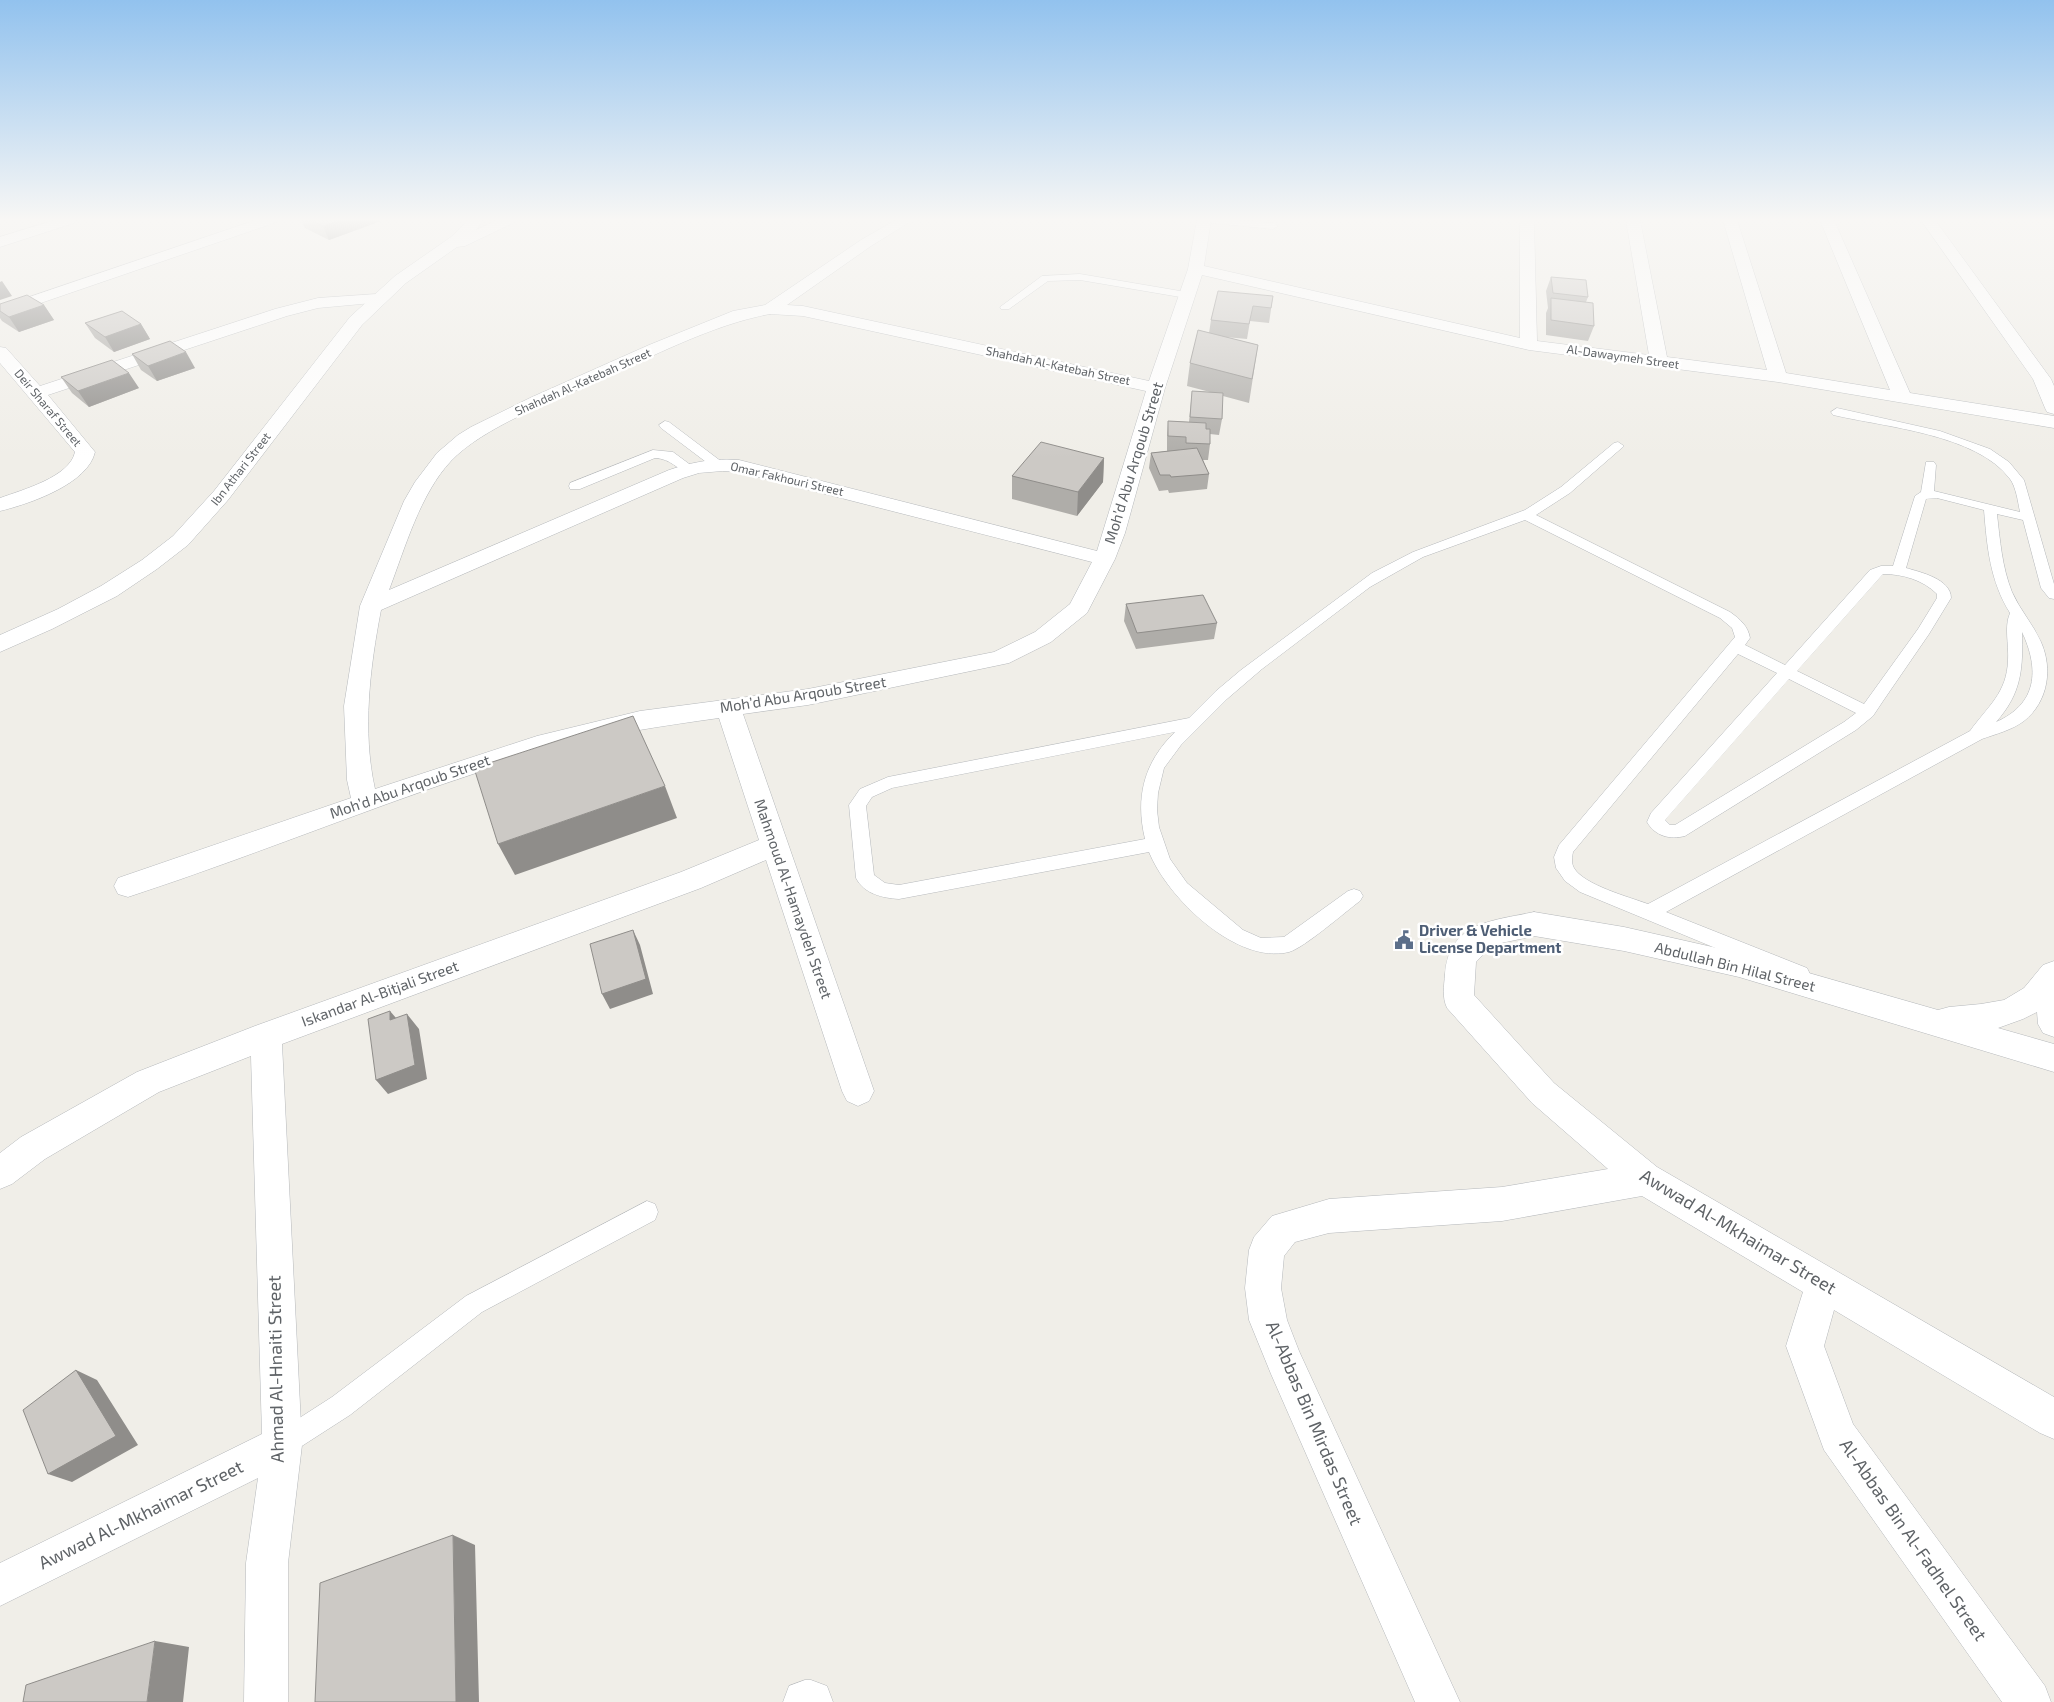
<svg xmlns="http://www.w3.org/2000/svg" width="2054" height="1702" viewBox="0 0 2054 1702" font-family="'Exo 2',sans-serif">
<rect width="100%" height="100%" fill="#f0eee8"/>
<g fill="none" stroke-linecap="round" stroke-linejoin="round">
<!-- service casing -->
<g stroke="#b5b8bb" stroke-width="1">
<path id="service" d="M1207,220H1236L1273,223L1278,226L1273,229L1212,223Z
M1080,274L1186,292L1191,295L1186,298L1080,280L1048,281L1009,309H1001L1000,307L1042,276Z
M1837,408L1940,431L1990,449L2009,462L2024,480L2054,584V599L2049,598L2041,588L2023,520L1997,514C2000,540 2002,567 2012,592C2020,610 2033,624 2041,642C2053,669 2048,702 2024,721C2012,730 1996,734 1982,739L1666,912L1807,968L1810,974L1807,980L1800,982L1793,980L1580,892L1565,881L1556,868L1554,857L1559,845L1735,637L1732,628L1720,618L1525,520L1423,557L1370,587L1262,669L1227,699L1181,745L1164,768L1158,793L1157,810L1159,827L1170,859L1187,883L1243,930L1261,938L1284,937L1348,891L1354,889L1360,891L1363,896L1360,901C1345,912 1304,948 1289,952C1236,965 1167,897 1149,852L899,899C883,898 864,894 856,878L849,805L860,789L888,777L1189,718L1216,691L1241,670L1372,573L1413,552L1525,510L1561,487L1614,443L1618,442L1624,446L1570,493L1536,515L1730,612C1740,619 1748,626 1750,638L1745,645L1785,665L1870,570L1881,566H1893L1915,496L1921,492L1926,462H1934L1936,465L1934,491L2020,512C2018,502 2016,487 2010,479C1977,434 1884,427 1833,415L1831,412ZM1937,498L1984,510C1987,547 1990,581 2010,613C2004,627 2009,644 2008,660C2007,693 1988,706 1970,731L1648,904C1629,897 1584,885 1574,868C1571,863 1572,857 1573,852L1738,654L1777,673L1651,813L1647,822C1655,836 1670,840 1685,836L1856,730L1873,716L1883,701L1929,634L1951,598C1951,579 1920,572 1906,568L1926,499ZM1883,574C1903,574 1923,580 1937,594V598L1918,629L1864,704L1797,671ZM2022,632C2040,670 2037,704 1996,722C2022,693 2023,668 2022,632ZM1789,679L1856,713L1844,722L1675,825H1670L1665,820ZM1175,732C1144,762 1135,797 1145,839L899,885L885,883L874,875L866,806L872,797L892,788Z
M665,421L669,422L722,462L724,465L722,468H714L661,428L659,425Z
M653,450L673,452L696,469L690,473C675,469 672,459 655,458L580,489H570L569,486L570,483Z
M647,1201L655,1204L658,1212L655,1220L482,1312L350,1415L291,1453L282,1457L273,1453L269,1444L273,1435L332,1397L466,1296Z"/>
</g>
<!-- minor casing -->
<g stroke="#b5b8bb" stroke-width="1">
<path id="minor" d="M55,220H76L74,223L0,247V237Z
M256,220H276L274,223L0,317V307Z
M896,220H913L871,246L787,305L803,306L1149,381L1188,269L1197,220H1211L1204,266L1520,338V220H1534L1537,341L1649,355L1626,220H1640L1667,357L1767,370L1723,220H1737L1786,373L1890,390L1820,220H1834L1910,393L2054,416V428L1778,382L1529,350L1202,275L1165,388L1125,533L1115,559L1087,613L1051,642L1009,663L808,705L743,714L874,1091L869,1101L858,1106L847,1101L842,1091L766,860L701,888L282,1044L302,1445L288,1563V1702H244L246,1563L258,1478L0,1606V1563L262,1434L251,1056L159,1092L45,1159L12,1184L0,1189V1153L21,1137L137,1072L255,1026L681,872L759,840L719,718C662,726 605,734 549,750C406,792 269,851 128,897L118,894L114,886L118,878L351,798L347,780L344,706L360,606L404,501L415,482L437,453L458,435L471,427L532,397L649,345L733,311L765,305L861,240ZM770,314L803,316L1146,391L1097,551L739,460C715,458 692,462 669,470L389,590C405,548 420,494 451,461C483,427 554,401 597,381C652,357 711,325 770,314ZM723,471L739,472L1092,562L1070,604L1035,632L994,652L808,689L640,711L537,736L375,789C362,731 370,667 381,610L683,478L699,473Z
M1921,220H1935L2051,379L2054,386V414L2047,412L2045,408L2033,379Z
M377,294L383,296L385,299L383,302L318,308L287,316L48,395L95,452C88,484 29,504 0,511V498C22,490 70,477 75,452L0,363V347L6,348L40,386L275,309L318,298Z
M1534,912L1624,927L1739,953L1938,1010L1949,1007L1981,1004L2004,1000L2024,988L2043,965L2054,961V1037L2043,1033L2038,1024L2037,1012L2023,1019L1998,1028L2054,1044V1072L1739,977L1624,951L1534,936L1492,945L1476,962L1474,995L1554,1083L1657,1167L2054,1397V1439L2040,1433L1834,1310L1824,1346L1853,1424L2045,1686L2051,1702H2002L1824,1450L1786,1346L1803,1292L1642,1196L1502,1221L1329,1233L1295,1242L1284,1256L1281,1288L1287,1320L1299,1351L1460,1702H1415L1271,1374L1249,1320L1245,1288L1249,1250L1254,1237L1272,1216L1329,1199L1502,1187L1608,1169L1532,1103L1447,1008C1442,997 1444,987 1445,974C1449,922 1492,921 1534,912Z
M805,1680H811L827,1686L833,1702H783L789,1686Z"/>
</g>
<!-- tertiary casing -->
<g stroke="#b5b8bb" stroke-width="1">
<path id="tertiary" d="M469,220H483L476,230L497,220H515L513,223L465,246L457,247L406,283L362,325L228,500L188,545L157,569L117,596L52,629L0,652V635L58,609L101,586L142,560L173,536L214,491L350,317L395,276L451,237Z"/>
</g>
<!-- service -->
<use href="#service" fill="#fff" fill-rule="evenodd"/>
<!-- minor -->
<use href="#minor" fill="#fff" fill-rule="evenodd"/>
<!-- tertiary -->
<use href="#tertiary" fill="#fff" fill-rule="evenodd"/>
</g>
<!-- wall -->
<path fill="#afada9" d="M301,220H380L381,221L329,240L305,228Z
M1551,277L1588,297L1586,302L1594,326L1588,341L1546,335V313L1548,308L1546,291Z
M1273,296L1269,323L1250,321L1247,339L1225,337L1258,345L1249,403L1223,396L1222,419L1219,435L1210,434V444L1208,460H1203L1209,474L1207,489L1169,493L1168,490L1159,491L1149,468L1151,453L1167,451V436L1168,421L1189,422L1192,391L1210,392L1187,386L1190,363L1209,333L1211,320Z
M0,304L44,305L54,320L19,332L2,321L0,318Z
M85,323L141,324L150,339L114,352L95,338Z
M132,354L195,368L157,381L141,370Z
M61,377L139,388L89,407L72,393Z
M1104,458L1103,482L1077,516L1012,499V476Z
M1126,604L1217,623L1214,639L1136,649L1124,621Z"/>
<!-- shaded-wall -->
<path fill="#8f8d8a" d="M340,220H380L381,221L329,240L323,226Z
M2,281L12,296L0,300V282Z
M44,305L54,320L19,332L9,317Z
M141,324L150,339L114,352L105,337Z
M186,352L195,368L157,381L148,366Z
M129,373L139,388L89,407L78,391Z
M1104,458L1103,482L1077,516L1078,492Z
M665,786L677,818L515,875L498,844Z
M633,930L640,945L653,994L610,1009L602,994Z
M390,1011L402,1025L390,1020Z
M407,1014L419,1029L427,1079L388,1094L376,1080Z
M76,1370L97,1380L138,1445L72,1482L48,1474Z
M453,1535L475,1545L479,1702H456Z
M155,1641L189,1647L183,1702H147Z"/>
<!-- building -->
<path fill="#ccc9c5" stroke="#8f8d8a" d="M310,220H340L323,226Z
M1551,277L1586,280L1588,297L1553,293Z
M1218,291L1273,296L1271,308L1253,306L1249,324L1211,320Z
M27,295L44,305L9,317L0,311V304Z
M1551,298L1593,303L1594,326L1551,320Z
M122,311L141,324L105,337L85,323Z
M1198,330L1258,345L1252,379L1190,363Z
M170,341L186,352L148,366L132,354Z
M112,360L129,373L78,391L61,377Z
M1192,391L1223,393L1222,419L1190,417Z
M1168,421L1206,423V429H1210V444L1186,443V437L1168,436Z
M1041,442L1104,458L1078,492L1012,476Z
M1197,448L1209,474L1171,477L1170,475H1160L1151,453Z
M1203,595L1217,623L1137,633L1126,604Z
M633,716L665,786L498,844L474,768Z
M633,930L646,979L602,994L590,944Z
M390,1011V1020L407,1014L415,1065L376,1080L368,1019Z
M76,1370L116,1436L48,1474L23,1410Z
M453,1535L456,1702H315L320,1583Z
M155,1641L147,1702H23L26,1685Z"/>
<!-- sky -->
<linearGradient id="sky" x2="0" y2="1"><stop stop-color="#92c2ee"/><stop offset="0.48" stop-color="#f8f7f5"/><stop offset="1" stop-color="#f8f7f5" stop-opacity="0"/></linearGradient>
<rect width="2054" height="458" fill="url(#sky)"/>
<!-- icons -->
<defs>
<g id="civic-bare" transform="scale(1.5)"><path d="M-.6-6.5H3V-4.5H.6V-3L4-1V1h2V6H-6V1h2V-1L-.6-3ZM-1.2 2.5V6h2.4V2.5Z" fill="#5c6f8a" stroke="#fff" stroke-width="2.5" paint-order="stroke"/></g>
</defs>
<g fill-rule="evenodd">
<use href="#civic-bare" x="1404" y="940"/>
</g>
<g text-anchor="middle" stroke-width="5" stroke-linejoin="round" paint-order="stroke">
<!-- far-street labels -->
<g font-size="12" fill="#5f6367" stroke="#fff">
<text transform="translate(1623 357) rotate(8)" y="4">Al-Dawaymeh Street</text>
<text transform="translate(1058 366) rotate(12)" y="4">Shahdah Al-Katebah Street</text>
<text transform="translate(583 382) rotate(-24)" y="4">Shahdah Al-Katebah Street</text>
<text transform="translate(48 408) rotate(50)" y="4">Deir Sharaf Street</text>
<text transform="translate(241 469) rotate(-52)" y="4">Ibn Athari Street</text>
<text transform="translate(787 479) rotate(13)" y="4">Omar Fakhouri Street</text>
</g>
<!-- street labels -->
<g font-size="15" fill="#5f6367" stroke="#fff">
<text transform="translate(1134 463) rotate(-73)" y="5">Moh’d Abu Arqoub Street</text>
<text transform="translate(803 695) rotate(-9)" y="5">Moh’d Abu Arqoub Street</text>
<text transform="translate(410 787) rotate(-19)" y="5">Moh’d Abu Arqoub Street</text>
<text transform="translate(793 899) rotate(71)" y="5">Mahmoud Al-Hamaydeh Street</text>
<text transform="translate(1735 967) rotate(14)" y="5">Abdullah Bin Hilal Street</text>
<text transform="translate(380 994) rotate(-20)" y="5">Iskandar Al-Bitjali Street</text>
</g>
<!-- service labels -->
<g font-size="15" font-weight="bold" fill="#4e5e75" stroke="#fff" text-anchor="start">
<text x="1419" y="936">Driver &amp; Vehicle<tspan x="1419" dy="17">License Department</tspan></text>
</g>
<!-- near-street labels -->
<g font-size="18" fill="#5f6367" stroke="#fff">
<text transform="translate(1738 1232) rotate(31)" y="6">Awwad Al-Mkhaimar Street</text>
<text transform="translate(276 1369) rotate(-91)" y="6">Ahmad Al-Hnaiti Street</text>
<text transform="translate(1314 1423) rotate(67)" y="6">Al-Abbas Bin Mirdas Street</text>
<text transform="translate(141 1515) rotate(-26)" y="6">Awwad Al-Mkhaimar Street</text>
<text transform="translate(1913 1540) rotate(55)" y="6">Al-Abbas Bin Al-Fadhel Street</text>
</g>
</g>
</svg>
